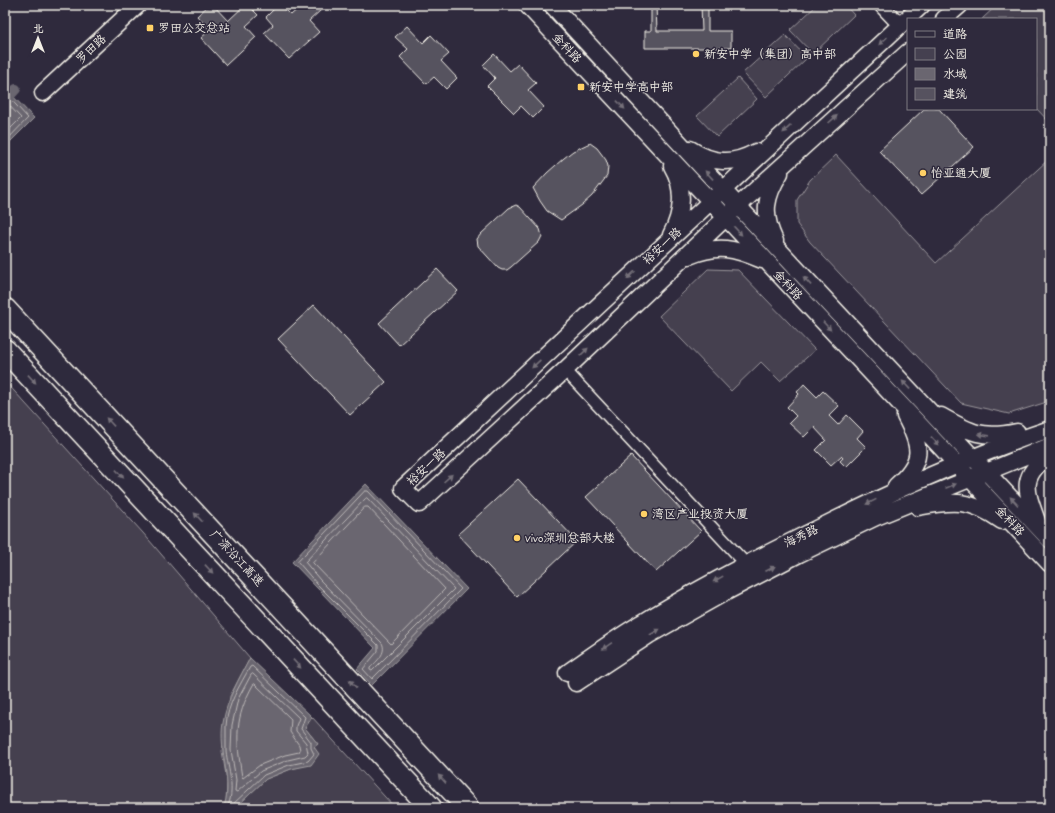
<svg xmlns="http://www.w3.org/2000/svg" width="1055" height="813" viewBox="0 0 1055 813" font-family="Dekko,'LXGW WenKai TC',sans-serif">
<rect width="100%" height="100%" fill="#2f2a3d"/>
<filter id="ink" filterUnits="userSpaceOnUse"><feTurbulence type="fractalNoise" baseFrequency=".025" numOctaves="2"/><feDisplacementMap in="SourceGraphic" scale="8" xChannelSelector="R" yChannelSelector="G"/><feConvolveMatrix kernelMatrix="1 2 1 2 8 2 1 2 1" color-interpolation-filters="sRGB"/></filter>
<g filter="url(#ink)">
<!-- green -->
<path fill="#454050" stroke="#9c989c" d="M817,5H845L854,15L813,54L790,30Z
M997,5H1050V123L1036,108V19H982Z
M785,35L807,58L766,97L743,73Z
M738,78L757,99L717,137L697,116Z
M836,155L936,263L1050,158V401L1009,414L961,403L810,242L797,224V200L810,180Z
M708,269L738,270L815,350L780,381L761,362L731,391L659,316Z
M5,381L143,533L250,658L230,696L222,751L227,781L226,803L223,808H5Z
M312,717L395,808H235L266,779L291,769L311,764L314,746L318,744L305,728Z"/>
<!-- water -->
<path fill="#6a6670" stroke="#a19ea0" d="M5,88L34,118L5,147Z
M366,484L467,589L372,685L357,669L375,648L292,562Z
M250,658L312,717L305,728L318,744L314,747L319,754L311,765L291,769L266,779L235,808H223C234,786 218,749 223,723C227,699 239,679 250,658Z"/>
<g fill="none" stroke-linecap="round" stroke-linejoin="round">
<!-- shore -->
<path stroke="#bdb9b8" stroke-width="1" d="M5,93L28,118L5,142
M5,101L21,118L5,134
M365,491H368L461,589L372,679L363,669L378,651V645L317,584L298,562Z
M367,498L454,589L372,671L370,670V668C377,661 387,653 382,643L320,580L305,562L365,499Z
M365,507H368L445,589L391,644L313,563Z
M253,674L299,718L296,726V731L306,743L308,753L305,756L288,760L261,771L237,792L235,791L236,780L231,750L232,725L238,699L251,675Z
M255,684L291,719L290,732L299,745L300,750L299,752L285,755L260,765L243,778L242,777C236,739 234,719 253,685Z
M227,808C236,791 228,769 226,751C226,743 226,734 226,726C227,705 240,685 250,667L252,666L305,717L301,729L311,742V748L314,754L308,761L289,765L264,775L232,805L233,808"/>
<!-- canal -->
<path stroke="#6a6670" stroke-width="10" d="M5,101L16,89"/>
</g>
<!-- building -->
<path fill="#56525f" stroke="#f4f1e8" d="M209,5H213L228,21L245,5H248L258,15L246,26L256,37L226,65L201,38L210,30L197,16Z
M278,5H281L291,15L302,5H316L321,10L309,21L319,32L289,59L264,33L273,25L266,17Z
M651,5H656L657,31H702L701,5H708V31H731V48H645V31H651Z
M407,26L423,43L431,35L449,54L441,61L457,78L446,89L434,77L426,84L400,57L408,49L395,37Z
M494,54L510,71L518,64L536,83L528,90L544,107L533,118L521,106L514,113L487,86L495,78L483,65Z
M924,109H939L974,147L921,195L879,151Z
M590,143L597,148L606,160L608,166L607,176L592,196L582,205L561,220L547,211L540,201L533,188L547,173L564,158L573,151Z
M516,205L520,207L540,229L542,236L539,242L511,267L507,270H502L498,268L478,246L477,239L481,234L509,208Z
M437,269L458,291L399,345L379,323Z
M314,305L386,382L350,415L278,339Z
M804,384L817,397L823,391L839,406L829,416L838,425L847,415L863,431L857,438L866,447L846,467L840,461L843,458L841,456L831,465L816,450L826,440L814,427L804,437L789,423L796,416L787,407L799,394L797,392Z
M631,456L701,531L656,572L586,497Z
M518,479L577,541L517,597L458,534Z"/>
<g fill="none" stroke-linecap="round" stroke-linejoin="round">
<!-- minor casing -->
<g stroke="#f4f1e8" stroke-width="14">
<path id="minor" d="M565,370L746,564"/>
</g>
<!-- tertiary casing -->
<g stroke="#f4f1e8" stroke-width="17">
<path id="tertiary" d="M881,5L900,25"/>
</g>
<!-- secondary casing -->
<g stroke="#f4f1e8" stroke-width="19">
<path id="secondary" d="M527,5L1050,564
M552,5L738,206L1050,540
M944,19L960,5
M908,52L738,206L565,370L419,504L403,488C576,327 748,165 922,5
M43,93L138,5
M690,149C713,164 732,165 756,152
M671,235C683,213 685,188 672,166
M775,241C762,214 765,197 780,173
M689,256C718,244 734,248 762,260
M941,416C971,433 982,439 1017,432
M896,486C924,461 922,448 905,416
M918,507C953,500 971,499 1002,521
M1037,521C1025,488 1020,477 1050,454
M567,673C592,656 616,638 642,623C700,587 761,556 823,526C897,489 972,455 1050,429
M576,683L649,635L722,594L799,554L876,517L1050,446"/>
</g>
<!-- motorway casing -->
<g stroke="#f4f1e8" stroke-width="24">
<path id="motorway" d="M5,309L468,808
M5,350L431,808"/>
</g>
<!-- minor -->
<use href="#minor" stroke="#2f2a3d" stroke-width="11"/>
<!-- tertiary -->
<use href="#tertiary" stroke="#2f2a3d" stroke-width="14"/>
<!-- secondary -->
<use href="#secondary" stroke="#2f2a3d" stroke-width="16"/>
<!-- motorway -->
<use href="#motorway" stroke="#2f2a3d" stroke-width="21"/>
</g>
<!-- one-way arrows -->
<defs><path id="oneway-solid" d="M-6-.8H1V-3.2L6.5 0L1 3.2V.8H-6Z"/></defs>
<g fill="#747079">
<use href="#oneway-solid" transform="translate(883 41) rotate(137)"/>
<use href="#oneway-solid" transform="translate(621 105) rotate(47)"/>
<use href="#oneway-solid" transform="translate(833 119) rotate(-42)"/>
<use href="#oneway-solid" transform="translate(787 129) rotate(137)"/>
<use href="#oneway-solid" transform="translate(709 175) rotate(-133)"/>
<use href="#oneway-solid" transform="translate(738 231) rotate(47)"/>
<use href="#oneway-solid" transform="translate(631 275) rotate(137)"/>
<use href="#oneway-solid" transform="translate(807 281) rotate(-133)"/>
<use href="#oneway-solid" transform="translate(827 326) rotate(47)"/>
<use href="#oneway-solid" transform="translate(584 352) rotate(-44)"/>
<use href="#oneway-solid" transform="translate(536 364) rotate(137)"/>
<use href="#oneway-solid" transform="translate(32 379) rotate(47)"/>
<use href="#oneway-solid" transform="translate(906 385) rotate(-133)"/>
<use href="#oneway-solid" transform="translate(110 422) rotate(-133)"/>
<use href="#oneway-solid" transform="translate(984 435) rotate(-172)"/>
<use href="#oneway-solid" transform="translate(935 441) rotate(47)"/>
<use href="#oneway-solid" transform="translate(120 474) rotate(47)"/>
<use href="#oneway-solid" transform="translate(448 478) rotate(-42)"/>
<use href="#oneway-solid" transform="translate(951 486) rotate(-22)"/>
<use href="#oneway-solid" transform="translate(1014 501) rotate(-133)"/>
<use href="#oneway-solid" transform="translate(871 502) rotate(154)"/>
<use href="#oneway-solid" transform="translate(198 517) rotate(-133)"/>
<use href="#oneway-solid" transform="translate(209 569) rotate(47)"/>
<use href="#oneway-solid" transform="translate(770 569) rotate(-27)"/>
<use href="#oneway-solid" transform="translate(718 579) rotate(151)"/>
<use href="#oneway-solid" transform="translate(655 632) rotate(-30)"/>
<use href="#oneway-solid" transform="translate(607 646) rotate(146)"/>
<use href="#oneway-solid" transform="translate(297 664) rotate(47)"/>
<use href="#oneway-solid" transform="translate(353 684) rotate(-133)"/>
<use href="#oneway-solid" transform="translate(442 779) rotate(-133)"/>
</g>
</g>
<!-- markers -->
<g fill="#ffd166" stroke="#2f2a3d" stroke-width="1.5">
<rect x="146" y="24" width="8" height="8" rx="2"/>
<circle cx="696" cy="54" r="4"/>
<rect x="577" y="83" width="8" height="8" rx="2"/>
<circle cx="923" cy="173" r="4"/>
<circle cx="644" cy="514" r="4"/>
<circle cx="517" cy="538" r="4"/>
</g>
<g text-anchor="middle" stroke-width="3" stroke-linejoin="round" paint-order="stroke">
<!-- poi labels -->
<g font-size="12" fill="#f4f1e8" stroke="#2f2a3d" text-anchor="start">
<text x="158" y="32">罗田公交总站</text>
<text x="704" y="58">新安中学（集团）高中部</text>
<text x="589" y="91">新安中学高中部</text>
<text x="931" y="177">怡亚通大厦</text>
<text x="652" y="518">湾区产业投资大厦</text>
<text x="525" y="542">Vivo深圳总部大楼</text>
</g>
<!-- street labels -->
<g font-size="12" fill="#f4f1e8" stroke="#2f2a3d">
<text transform="translate(567 48) rotate(47)" y="4">金科路</text>
<text transform="translate(91 49) rotate(-43)" y="4">罗田路</text>
<text transform="translate(662 246) rotate(-43)" y="4">裕安一路</text>
<text transform="translate(788 285) rotate(47)" y="4">金科路</text>
<text transform="translate(426 467) rotate(-43)" y="4">裕安一路</text>
<text transform="translate(1010 521) rotate(47)" y="4">金科路</text>
<text transform="translate(801 536) rotate(-26)" y="4">海秀路</text>
<text transform="translate(237 558) rotate(47)" y="4">广深沿江高速</text>
</g>
</g>
<!-- margin -->
<rect width="1055" height="813" fill="none" stroke="#2f2a3d" stroke-width="20"/>
<rect x="10" y="10" width="1035" height="793" fill="none" stroke="#f4f1e8" stroke-width="1.5" filter="url(#ink)"/>
<!-- legend -->
<rect x="907" y="18" width="130" height="92" fill="#2f2a3d" stroke="#7e7a81"/>
<rect x="915" y="31" width="20" height="6" fill="#2f2a3d" stroke="#7e7a81"/>
<text x="943" y="38" font-size="12" fill="#f4f1e8">道路</text>
<rect x="915" y="48" width="20" height="12" fill="#454050" stroke="#7e7a81"/>
<text x="943" y="58" font-size="12" fill="#f4f1e8">公园</text>
<rect x="915" y="68" width="20" height="12" fill="#6a6670" stroke="#7e7a81"/>
<text x="943" y="78" font-size="12" fill="#f4f1e8">水域</text>
<rect x="915" y="88" width="20" height="12" fill="#56525f" stroke="#7e7a81"/>
<text x="943" y="98" font-size="12" fill="#f4f1e8">建筑</text>
<!-- north arrow -->
<g transform="translate(38 38)" stroke="#2f2a3d" stroke-width="3" paint-order="stroke">
<path d="M0-3L7 15L0 10L-7 15Z" fill="#f4f1e8"/>
<text y="-6" font-size="11" font-weight="bold" text-anchor="middle" fill="#f4f1e8">北</text>
</g>
</svg>
